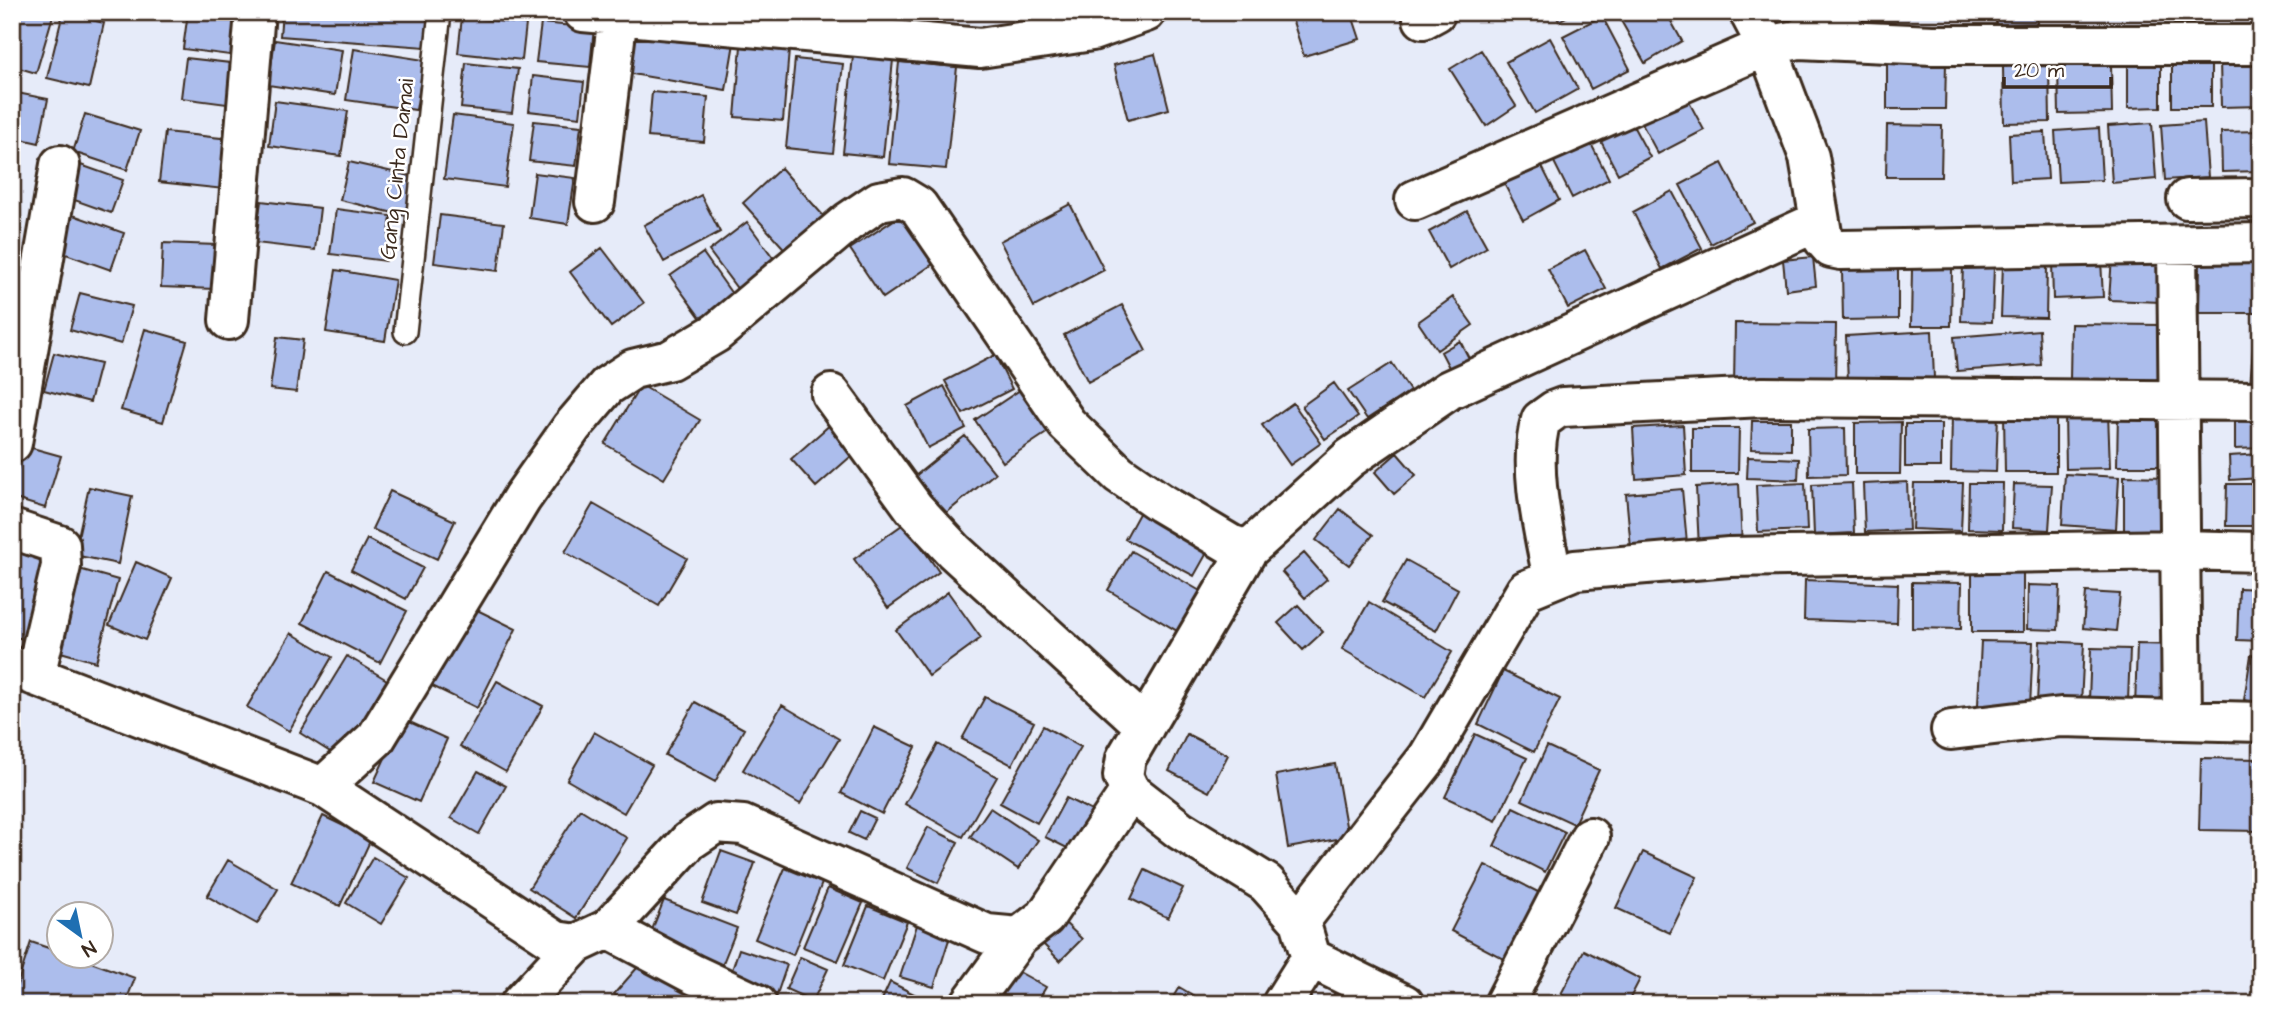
<svg xmlns="http://www.w3.org/2000/svg" width="2273" height="1016" viewBox="0 0 2273 1016" font-family="'Architects Daughter',sans-serif">
<rect width="100%" height="100%" fill="#e6ebf9"/>
<filter id="ink" filterUnits="userSpaceOnUse"><feTurbulence type="fractalNoise" baseFrequency=".0143" numOctaves="2"/><feDisplacementMap in="SourceGraphic" scale="14" xChannelSelector="R" yChannelSelector="G"/><feConvolveMatrix kernelMatrix="1 2 1 2 8 2 1 2 1" color-interpolation-filters="sRGB"/></filter>
<g filter="url(#ink)">
<!-- building -->
<path fill="#acbdec" stroke="#3b2a1e" stroke-width="2" d="M12,12H54L36,73L12,66Z
M188,12H243L237,56L183,49Z
M282,12H428L425,47L280,36Z
M1290,12H1351L1360,39L1304,56Z
M1554,12H1575L1559,21Z
M1616,12H1666L1682,41L1645,63Z
M1996,12H2037V23L1996,24Z
M63,13L104,23L89,88L47,78Z
M1602,16L1630,69L1591,89L1563,36Z
M462,17L526,24L522,60L458,53Z
M541,23L594,28L590,67L536,62Z
M633,26L734,43L726,90L626,73Z
M1550,38L1578,89L1535,113L1506,62Z
M275,40L342,50L335,95L268,85Z
M741,46L789,50L783,121L735,117Z
M354,49L424,60L416,110L346,100Z
M1481,50L1516,106L1486,126L1450,69Z
M1155,54L1169,109L1128,120L1114,65Z
M853,56L893,60L883,157L843,153Z
M186,58L239,64L234,105L181,98Z
M2261,58V106L2221,107L2220,59Z
M795,59L843,64L833,153L786,148Z
M2211,60V107H2172V61Z
M899,62L957,67L946,169L889,164Z
M1887,62H1946L1945,109H1887Z
M2128,62L2161,63V107L2128,108Z
M466,63L518,69L512,113L461,108Z
M2111,64L2112,113L2059,114L2058,66Z
M2049,66L2050,122L2004,123L2003,67Z
M533,76L584,82L580,117L529,111Z
M1681,87L1704,130L1658,154L1635,111Z
M12,92L48,99L39,143L12,137Z
M652,92L708,97L704,142L648,137Z
M275,101L348,111L341,156L269,146Z
M1625,111L1650,157L1618,174L1594,128Z
M85,114L140,131L127,170L73,152Z
M453,115L514,123L505,187L444,179Z
M534,121L581,126L576,166L529,161Z
M2204,122L2208,177L2165,180L2161,125Z
M2152,123L2156,179L2112,183L2108,126Z
M1887,125L1942,126L1941,177H1886Z
M2099,128L2102,180L2058,182L2055,131Z
M1584,130L1609,179L1572,198L1548,150Z
M2260,131L2261,171L2222,172L2221,132Z
M165,132L230,139L224,189L159,182Z
M2045,132L2048,179L2011,181L2009,134Z
M1536,155L1559,200L1523,220L1499,174Z
M349,162L415,177L406,216L340,200Z
M1722,163L1753,222L1711,244L1680,185Z
M78,164L123,180L111,213L66,197Z
M781,168L828,221L790,255L743,203Z
M535,173L575,178L568,224L529,218Z
M1672,191L1702,248L1662,269L1633,212Z
M701,195L720,232L664,262L644,225Z
M261,201L320,208L315,250L255,243Z
M1070,204L1104,270L1034,307L1000,241Z
M336,209L391,216L386,261L330,254Z
M1467,211L1487,247L1449,269L1429,232Z
M906,212L939,260L883,298L850,249Z
M73,215L124,233L111,270L60,252Z
M440,215L504,223L498,271L434,263Z
M747,222L780,267L742,295L709,251Z
M163,243L217,245L215,289L161,287Z
M602,248L644,303L611,327L570,272Z
M1585,250L1606,289L1568,308L1548,269Z
M703,253L737,301L705,324L670,276Z
M1813,257L1816,286L1786,290L1783,260Z
M2112,257L2163,260L2161,302L2109,300Z
M2101,260L2103,297L2053,299L2052,262Z
M2200,261L2261,262V313H2199Z
M2003,264L2047,266L2046,318L2001,317Z
M1963,266L1994,267L1992,322L1961,321Z
M1912,268L1952,269L1951,326H1911Z
M1898,269V319L1843,320L1842,270Z
M336,270L395,280L385,341L326,332Z
M80,293L132,306L121,344L70,330Z
M1453,297L1473,325L1437,350L1418,322Z
M1122,305L1146,351L1088,382L1064,335Z
M1735,323L1836,324L1835,387L1734,386Z
M2071,324L2160,325L2159,381L2070,380Z
M2255,326L2261,327V386L2250,385Z
M145,329L187,341L163,422L121,410Z
M2039,330L2041,365L1957,371L1954,337Z
M1932,331L1934,378L1848,382L1846,336Z
M277,337L303,340L296,392L270,389Z
M1460,341L1475,370L1456,381L1441,352Z
M54,353L100,364L90,402L44,390Z
M995,355L1012,389L963,414L945,381Z
M1392,363L1410,391L1367,419L1348,391Z
M1334,383L1358,417L1325,439L1302,406Z
M641,385L700,420L664,479L605,444Z
M944,386L966,428L928,448L907,406Z
M1023,388L1051,430L1003,462L975,420Z
M1293,403L1321,443L1290,465L1262,425Z
M2118,411H2169V466H2117Z
M1952,413L1998,414L1996,472L1951,471Z
M2056,413V472H2005L2004,414Z
M2108,413L2110,468L2066,469L2065,414Z
M2261,417V448L2235,449V418Z
M1752,421H1791V450L1751,449Z
M1901,422L1900,474H1855V423Z
M832,423L857,451L816,487L791,459Z
M1905,424H1941V467H1905Z
M1683,425L1686,475L1636,479L1633,428Z
M1692,428H1739L1738,473H1692Z
M1845,428L1846,475L1809,476L1808,429Z
M965,436L995,473L945,514L914,477Z
M25,446L61,456L45,508L12,498V486Z
M1397,453L1416,475L1394,494L1375,472Z
M2261,454V478L2230,480L2229,456Z
M1748,457L1799,459L1798,480L1747,478Z
M2065,474L2119,477L2116,529L2062,525Z
M2124,476L2168,477L2166,531L2124,530Z
M1907,482L1909,530L1865,532L1863,484Z
M1805,483L1807,530L1758,532L1756,485Z
M1852,483L1854,533L1814,535L1812,485Z
M1914,483H1963L1961,531L1912,529Z
M1969,483H2003L2002,530L1968,529Z
M1739,484L1742,545L1699,548L1696,487Z
M2014,484L2052,485L2049,530L2012,528Z
M2227,484H2261V526H2226Z
M89,487L132,496L118,564L74,555Z
M1682,489L1687,543L1631,548L1626,494Z
M390,491L455,521L437,559L372,529Z
M593,504L687,558L659,606L565,552Z
M1143,506L1212,544L1194,576L1125,539Z
M1340,509L1373,535L1349,565L1316,540Z
M905,523L939,572L888,608L854,559Z
M12,539L50,549L23,639L12,636Z
M367,539L423,568L406,599L351,570Z
M1131,551L1202,592L1179,632L1108,590Z
M1304,553L1327,579L1305,598L1282,572Z
M1406,560L1458,589L1436,631L1382,602Z
M136,562L172,578L145,640L109,625Z
M79,569L118,580L96,662L57,651Z
M2023,570V632H1972V571Z
M328,571L407,611L380,663L302,623Z
M1805,580L1898,584L1897,623L1804,620Z
M1912,582L1962,583L1961,629L1912,628Z
M2028,585L2060,586L2058,630L2027,629Z
M2239,588L2261,589V641L2237,640Z
M948,592L981,638L929,676L896,630Z
M2086,592L2120,594L2116,631L2083,628Z
M1369,602L1452,652L1425,697L1342,649Z
M1298,605L1323,632L1303,650L1278,623Z
M469,606L516,629L477,708L430,685Z
M291,633L332,657L289,731L247,707Z
M1981,641L2033,642L2030,707L1978,705Z
M2040,641L2084,643L2081,705L2037,703Z
M2137,644L2178,645L2176,709H2135Z
M2091,648L2130,649L2128,701L2089,700Z
M2251,655L2261,656V703L2244,700Z
M347,656L387,680L340,758L300,733Z
M1503,671L1560,699L1534,752L1478,724Z
M497,681L543,706L506,772L460,746Z
M985,697L1034,722L1012,765L962,739Z
M695,702L744,729L715,782L665,755Z
M782,705L839,739L800,804L743,770Z
M403,719L447,739L419,802L374,782Z
M1043,726L1081,747L1037,823L1000,803Z
M874,727L916,747L882,814L841,793Z
M594,732L652,765L624,813L567,780Z
M1187,734L1228,755L1209,792L1169,771Z
M1475,734L1527,758L1496,821L1445,797Z
M938,744L997,777L963,837L905,804Z
M1547,746L1599,770L1574,824L1522,800Z
M2201,758L2261,759V831L2199,830Z
M1335,764L1348,837L1288,848L1276,775Z
M478,771L506,786L479,834L451,818Z
M1066,798L1092,811L1071,850L1045,837Z
M1513,807L1565,832L1545,872L1494,846Z
M990,808L1038,840L1018,869L970,837Z
M580,809L627,838L576,918L529,888Z
M860,811L875,818L864,840L849,833Z
M323,816L371,839L340,906L291,883Z
M928,827L958,842L938,883L907,868Z
M721,851L755,863L736,915L702,903Z
M1643,852L1697,877L1670,933L1616,908Z
M373,857L409,878L381,924L346,903Z
M228,860L278,889L257,924L207,896Z
M1485,865L1540,893L1506,960L1451,931Z
M785,868L822,883L793,955L755,939Z
M1145,870L1183,888L1168,918L1131,899Z
M828,888L863,903L838,961L803,947Z
M664,900L737,928L719,973L646,945Z
M868,906L907,922L883,981L844,965Z
M1062,920L1082,939L1060,961L1040,941Z
M918,922L951,933L934,987L900,977Z
M31,942L60,952V956H74L135,978L125,1004H24L12,1000Z
M739,949L787,965L776,997L728,982Z
M1584,950L1640,979L1627,1004H1580L1561,994Z
M800,957L828,969L813,1001L786,989Z
M645,959L699,1004H626L614,994Z
M1012,968L1046,987L1036,1004H1019L998,992Z
M890,982L934,1004H880Z
M1339,984L1379,1004H1329Z
M1179,987L1208,1004H1169Z"/>
<g fill="none" stroke-linecap="round" stroke-linejoin="round">
<!-- lane casing -->
<g stroke="#3b2a1e" stroke-width="26">
<path id="lane" d="M405,332L440,12"/>
</g>
<!-- street casing -->
<g stroke="#3b2a1e" stroke-width="44">
<path id="street" d="M583,12L980,48L1092,31L1146,12
M1749,12L1767,46L1809,157L1823,239L1831,248L1841,250L2261,243
M1423,19L1436,12
M1799,39L1844,12
M2187,199L2261,198
M1415,200L1767,46L1799,39L1933,45H2261
M595,202L618,15
M2177,245L2182,720
M229,320L255,12
M831,394L914,508L954,551L1145,726
M12,443L60,165
M12,529L60,545L61,566L35,676
M1553,579C1544,533 1527,465 1541,420L1555,410L1563,407L1763,397L2261,401
M12,667L323,787L376,738L522,498L572,427L607,386L633,369L670,360L716,333L848,222L879,201L903,197L918,206L1067,424L1119,474L1161,503L1230,544L1248,550
M1951,730L2061,717L2261,722
M323,787L556,941L576,944
M1300,921L1428,757L1526,590L1575,570L1729,557L2180,550L2261,552
M608,929L693,974L757,1004
M1311,958L1300,921L1266,883L1180,830L1130,791L1123,776L1126,758L1248,550L1350,458L1449,390L1819,221
M1311,958L1404,1004
M520,1004L576,944L608,929L689,841L716,823L743,825L987,934L1019,937
M970,1004L1019,937L1045,917L1130,791
M1282,1004L1311,958
M1504,1004L1590,837"/>
</g>
<!-- lane -->
<use href="#lane" stroke="#fff" stroke-width="21"/>
<!-- street -->
<use href="#street" stroke="#fff" stroke-width="38"/>
</g>
</g>
<g text-anchor="middle" stroke-width="5" stroke-linejoin="round" paint-order="stroke">
<!-- street labels -->
<g font-size="23" fill="#3b2a1e" stroke="#fff">
<text transform="translate(396 169) rotate(-84)" y="8">Gang Cinta Damai</text>
</g>
</g>
<!-- margin -->
<rect width="2273" height="1016" fill="none" stroke="#fff" stroke-width="42"/>
<rect x="21" y="21" width="2231" height="974" fill="none" stroke="#3b2a1e" stroke-width="2.5" filter="url(#ink)"/>
<!-- north arrow -->
<g transform="translate(80 935) rotate(147)"><circle r="33" fill="#ffffff" stroke="#b1aaa5" stroke-width="2"/>
<path d="M0-5L12 26L0 18L-12 26Z" fill="#1f6fb2"/>
<text y="-10" font-size="19" font-weight="bold" text-anchor="middle" fill="#3b2a1e">N</text>
</g>
<!-- scale -->
<path d="M2004 77v10h107v-10" fill="none" stroke="#3b2a1e" stroke-width="3.5"/>
<text x="2014" y="77" font-size="21" fill="#3b2a1e" stroke="#ffffff" stroke-width="5" paint-order="stroke">20 m</text>
</svg>
